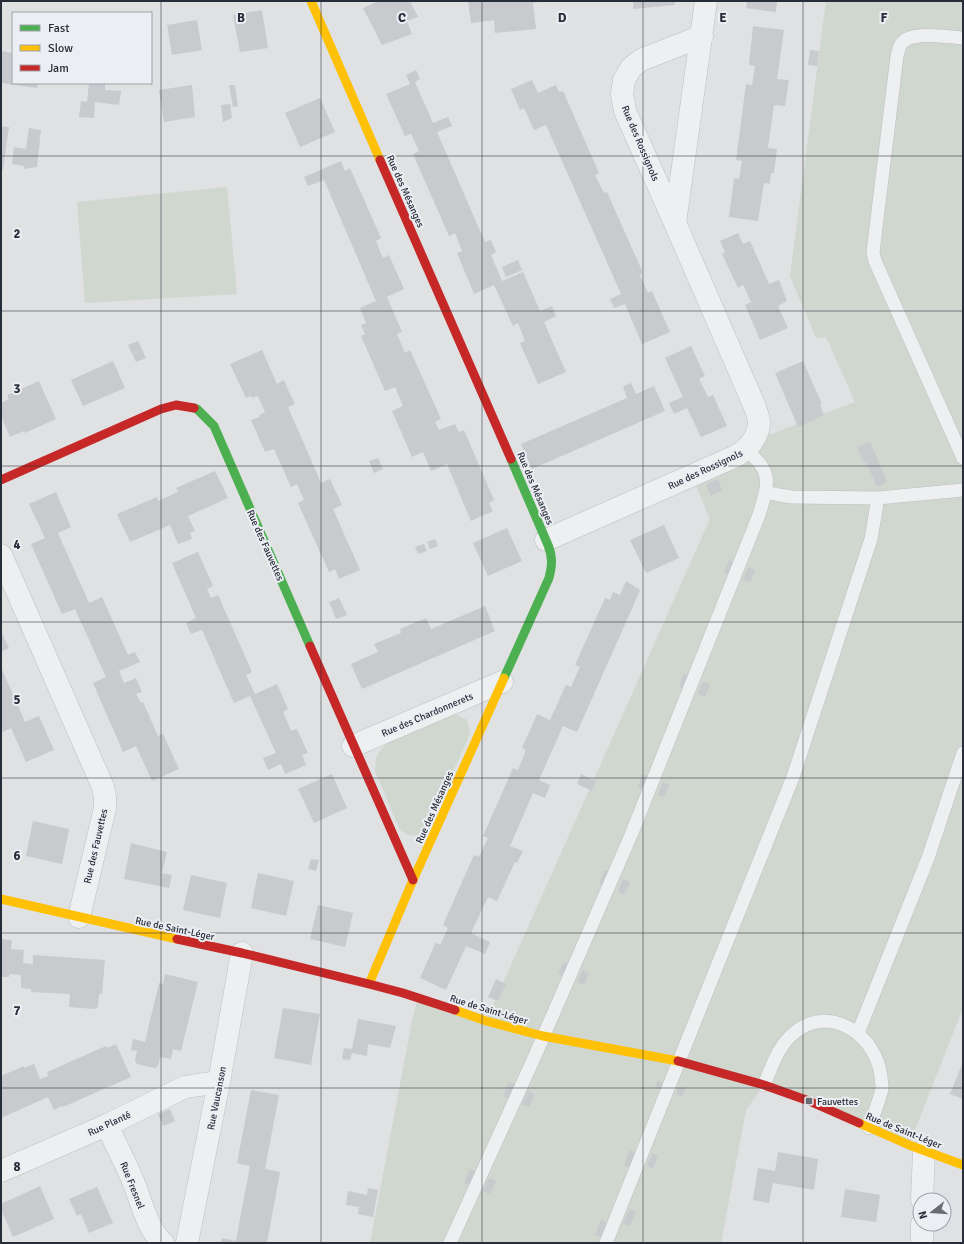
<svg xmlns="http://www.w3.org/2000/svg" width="964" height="1244" viewBox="0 0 964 1244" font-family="Signika,sans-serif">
<rect width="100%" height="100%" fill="#dfe1e3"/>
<!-- green -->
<path fill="#cfd7cf" d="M826,1H963V1008L909,1145L764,1085L746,1110L721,1243H370L413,1016L418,998L486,1021L710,519L692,476L753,441L855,402L826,337L816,338L790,276Z
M227,187L237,294L85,303L77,202Z
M451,714L457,715L467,720L470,734L425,833C415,837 408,837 400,830L375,771L376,758L379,752L388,741Z"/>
<!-- building -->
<path fill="#c8cacd" d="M379,1H410L418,17L407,21L412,34L382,45L363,8Z
M468,1H539V2L533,3L536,29L495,33L494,20L471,23Z
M633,1H675V5L633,9Z
M747,1H777L776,12L746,8Z
M262,10L268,48L240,52L233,15Z
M197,20L202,50L172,55L167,25Z
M753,26L784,30L777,79L789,80L785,106L774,105L768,148L777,149L774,173H765H771L770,184L764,183L758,221L729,217L734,178L739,179L742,161L736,160L746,84L752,85L755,66L749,65Z
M810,50L819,51L817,66L808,65Z
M1,51L13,53V83H38L37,88L1,83Z
M416,70L420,79L415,82L433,123L448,117L452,126L437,132L485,242L491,240L496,252L491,255L502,281L523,272L540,311L552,306L556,316L544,322L566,372L538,384L520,343L525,341L518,323L513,326L494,285L474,294L457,253L462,251L455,233L449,236L413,154L419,151L411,134L405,136L386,94L410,84L406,75Z
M532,80L538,93L556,85L559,92L563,91L599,173L595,175L604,193L607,192L643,273L640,275L648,293L652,291L670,332L642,344L625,304L614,308L610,299L621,294L546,125L534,130L524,108L520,110L511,89Z
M89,83H105V90L121,91L119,105L95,102L94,118L79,117L81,101L87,102Z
M192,85L195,117L164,122L159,90Z
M229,85H235L238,106L233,107Z
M320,98L335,132L300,147L285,113Z
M230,104L232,118L223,122L221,105Z
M1,126L9,127L3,170H1Z
M29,128L41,130L37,167L24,169V166L12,164L14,147L26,149Z
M341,161L345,171L350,168L381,238L376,241L379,249L383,258L389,255L404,289L387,297L402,332L397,334L405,353L410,350L441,419L435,422L439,430L455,424L459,432L464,430L494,500L489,503L493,511L471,521L447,464L431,471L423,452L412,457L392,411L403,406L395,387L385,391L361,336L365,334L361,325L366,323L360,308L376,301L324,180L308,186L304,177Z
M738,233L743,244L750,241L769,284L779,280L787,301L778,306L788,328L760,340L745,305L751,302L743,285L738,288L722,254L725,252L720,241Z
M518,260L522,270L506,277L502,267Z
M138,341L146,358L136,362L128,345Z
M691,346L705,376L699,379L708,397L713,395L727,426L701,437L687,408L674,414L669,403L683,397L665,358Z
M262,350L277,384L284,380L289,392L295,404L288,407L321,483L330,479L342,505L333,509L360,570L339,579L335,569L329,572L298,503L304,500L297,484L291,487L274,449L265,452L251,420L260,417L259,415L265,412L258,396L252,398L251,396L246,398L230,364Z
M113,361L125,388L83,406L71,380Z
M803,361L822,404L820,405L824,415L798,427L775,373Z
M39,381L56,419L25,433L24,431L10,437L1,416V403L9,399L7,395Z
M631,383L636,394L654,386L665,411L532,469L521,444L627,398L623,386Z
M870,441L887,482L877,487L866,462L864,463L857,447Z
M378,458L383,469L374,473L369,461Z
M215,471L228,498L188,516L195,531L190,533L192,539L178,544L170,525L130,542L117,514L157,497L158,501L178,492L176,488Z
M718,479L722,490L711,496L706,485Z
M56,492L71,527L58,533L89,603L102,597L128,655L135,652L140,662L119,671L124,683L136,678L142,692L136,694L141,703L143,702L158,736L163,734L179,769L152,781L136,746L123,752L93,683L106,677L75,609L62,614L31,544L45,538L29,504Z
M664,525L679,558L646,573L630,540Z
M507,528L522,561L488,576L473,543Z
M435,539L438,546L430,549L427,542Z
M424,544L427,551L418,554L415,547Z
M198,552L213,586L207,589L211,598L218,595L252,672L246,675L255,694L277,684L288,709L283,712L291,731L297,729L308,753L302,755L306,765L285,774L281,764L268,770L263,758L276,753L250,696L234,703L202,630L191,634L186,623L196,618L172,563Z
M729,560L735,562L730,575L724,572Z
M748,567L755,570L750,583L743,580Z
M626,581L640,590L635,602L577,732L563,726L539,780L550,785L545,798L533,793L510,846L523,851L517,863L515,862L497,901L488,897L471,933L490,942L485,954L466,946L446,990L420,978L436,942L440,945L448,928L443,925L474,855L479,857L488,838L483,836L513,768L518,770L526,750L522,748L537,714L550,720L566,685L571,687L575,678L580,667L575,665L605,598L610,600L613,592L620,595Z
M339,598L347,615L336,619L329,602Z
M485,606L495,631L362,689L351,664L378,652L374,644L401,633L400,629L426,618L431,629Z
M1,631L9,648L1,652Z
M1,667L25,722L39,716L54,750L26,762L11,728L1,733Z
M684,674L690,677L685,689L679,686Z
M703,682L710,684L705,697L698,694Z
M332,774L347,808L314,823L298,789Z
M581,774L596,781L592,791L577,784Z
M643,774L650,777L645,790L638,787Z
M663,782L669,785L664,797L658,795Z
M33,821L69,829L62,864L26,856Z
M131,843L167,852L162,873L172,875L169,888L124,879Z
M311,859L319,860L316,871L308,869Z
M605,870L611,873L605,887L599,884Z
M258,873L294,881L286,916L251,908Z
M191,875L227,883L220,918L183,910Z
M623,879L630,882L624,895L618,892Z
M318,905L353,913L345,947L310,939Z
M1,939L12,940L11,949L24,950L23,963L33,964V955L105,960L102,994H99L98,1007L95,1009L69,1007L70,994L31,992V989L21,988V975L9,974V977H1Z
M564,962L570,965L565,977L558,974Z
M583,970L589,973L584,985L577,982Z
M165,974L198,982L181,1051L173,1049L171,1059L160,1057L158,1066L155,1068L137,1064L135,1060L137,1051L131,1050L133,1039L145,1042L159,983L163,984Z
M496,979L506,984L498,1001L488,997Z
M283,1008L320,1014L311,1065L274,1058Z
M358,1019L396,1026L390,1048L368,1044L367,1056L352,1053L350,1060L342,1059L344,1048L352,1049Z
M116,1044L131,1077L63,1107L62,1106L54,1110L48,1097L1,1118V1076L24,1066V1068L34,1064L40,1079L48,1076L47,1072L106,1046L107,1048Z
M963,1062V1099L950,1094Z
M657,1081L664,1083L661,1089L655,1087Z
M509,1082L516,1085L510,1099L503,1096Z
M679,1087L686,1089L682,1097L676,1094Z
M251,1090L279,1095L265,1169L280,1172L267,1243H221L222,1238L236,1241L243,1203L250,1166L237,1163Z
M528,1091L535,1094L529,1107L522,1104Z
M170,1109L175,1121L163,1126L158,1114Z
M630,1150L637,1153L631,1168L624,1165Z
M778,1152L818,1159L814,1190L773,1183L769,1203L753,1200L758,1168L775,1171Z
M652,1153L658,1156L653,1169L647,1166Z
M470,1169L477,1172L471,1186L464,1183Z
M489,1178L496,1181L490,1194L483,1191Z
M40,1186L54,1219L13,1237L1,1209V1204Z
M97,1187L113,1223L89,1233L81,1214L77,1216L69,1199Z
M368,1188L378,1190L373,1217L358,1214L359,1207L346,1205L348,1191L367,1195Z
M845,1189L880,1195L876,1222L841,1217Z
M629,1210L636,1212L630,1226L623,1223Z
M601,1220L608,1224L602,1238L595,1235Z"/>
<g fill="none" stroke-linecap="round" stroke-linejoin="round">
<!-- lane casing -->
<g stroke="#bdbfc1" stroke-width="14">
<path id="lane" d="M963,38C948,37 911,30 901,44C899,47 898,53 897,56L873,252L875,261L963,458
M766,492L779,495L792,497L878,498L963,490
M858,1033L928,858L963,753
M764,1085C772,1066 778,1046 794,1033C830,1003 876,1035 881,1076C881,1079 882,1084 882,1088C881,1097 872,1118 869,1128
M450,1243L534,1058L631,835L759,515C768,484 774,472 746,450
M606,1243L793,777L871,539L878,498"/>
</g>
<!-- street casing -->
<g stroke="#bdbfc1" stroke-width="23">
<path id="street" d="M675,223L625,111L622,94L624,80L631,68L641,60L702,36
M546,540L736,456C748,449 759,437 759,422C759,417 756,412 755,407L675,223L706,1
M1,555L103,787L105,797V808L79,917
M353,746L502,682
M107,1125C115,1143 125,1162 133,1181C142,1202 146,1227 163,1243
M1,1171L107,1125L185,1087L219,1082
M922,1200L924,1151
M922,1224V1243
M187,1243L219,1082L242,953"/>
</g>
<!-- lane -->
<use href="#lane" stroke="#eeeff0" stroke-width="13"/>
<!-- street -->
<use href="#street" stroke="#eeeff0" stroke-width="22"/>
<!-- fast -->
<path stroke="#4caf50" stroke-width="9" d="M194,408L197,409L214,426L310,646
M504,678L549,578C552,566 553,557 548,545L511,459"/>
<!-- slow -->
<path stroke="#ffc107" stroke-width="9" d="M311,1L380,160
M1,899L177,939
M369,984L413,880L504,678
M455,1010L486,1021L543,1036L678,1061
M859,1123L909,1145L963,1165"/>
<!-- jam -->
<path stroke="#c62828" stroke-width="9" d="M380,160L511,459
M1,480L161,409L176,405L194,408
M310,646L413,880
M177,939L242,953L369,984L403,993L455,1010
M678,1061L764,1085L809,1101L859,1123"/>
</g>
<!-- grid -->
<path fill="none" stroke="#282e39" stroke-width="1" stroke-opacity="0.55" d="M161,1V1243M321,1V1243M482,1V1243M643,1V1243M803,1V1243M1,156H963M1,311H963M1,466H963M1,622H963M1,778H963M1,933H963M1,1088H963"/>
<!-- markers -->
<rect fill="#686d74" stroke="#eceef3" stroke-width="1.5" x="805" y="1097" width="8" height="8" rx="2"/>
<g text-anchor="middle" stroke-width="4" stroke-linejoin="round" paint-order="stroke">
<!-- street labels -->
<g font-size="10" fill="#282e39" stroke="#eceef3">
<text transform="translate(641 143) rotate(67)" y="4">Rue des Rossignols</text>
<text transform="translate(406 191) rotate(66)" y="4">Rue des Mésanges</text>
<text transform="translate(705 469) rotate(-25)" y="4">Rue des Rossignols</text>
<text transform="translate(536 488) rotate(67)" y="4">Rue des Mésanges</text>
<text transform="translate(266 545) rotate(66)" y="4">Rue des Fauvettes</text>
<text transform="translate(427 714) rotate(-23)" y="4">Rue des Chardonnerets</text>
<text transform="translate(434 807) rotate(-66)" y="4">Rue des Mésanges</text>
<text transform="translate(95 846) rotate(-77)" y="4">Rue des Fauvettes</text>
<text transform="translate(175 928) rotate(12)" y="4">Rue de Saint-Léger</text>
<text transform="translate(489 1009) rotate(17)" y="4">Rue de Saint-Léger</text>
<text transform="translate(216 1098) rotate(-79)" y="4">Rue Vaucanson</text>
<text transform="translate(109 1123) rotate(-25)" y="4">Rue Planté</text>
<text transform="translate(904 1130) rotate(22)" y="4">Rue de Saint-Léger</text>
<text transform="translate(133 1185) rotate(68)" y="4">Rue Fresnel</text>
</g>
<!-- poi labels -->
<g font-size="10" fill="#282e39" stroke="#eceef3" text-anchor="start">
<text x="817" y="1105">Fauvettes</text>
</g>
</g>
<g font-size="13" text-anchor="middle" font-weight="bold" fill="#282e39" stroke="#eceef3" stroke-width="4" stroke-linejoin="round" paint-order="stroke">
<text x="241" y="22">B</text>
<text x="402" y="22">C</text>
<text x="562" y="22">D</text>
<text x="723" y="22">E</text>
<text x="884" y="22">F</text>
<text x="17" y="238">2</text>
<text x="17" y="393">3</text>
<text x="17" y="549">4</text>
<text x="17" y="704">5</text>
<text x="17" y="860">6</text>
<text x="17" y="1015">7</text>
<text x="17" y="1171">8</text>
</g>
<!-- border -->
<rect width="964" height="1244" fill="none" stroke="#282e39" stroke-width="4"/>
<!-- legend -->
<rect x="12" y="12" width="140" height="72" fill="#eceef3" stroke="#9ea1a9"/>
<rect x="20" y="25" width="20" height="6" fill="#4caf50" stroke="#9ea1a9"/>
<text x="48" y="32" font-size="12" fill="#282e39">Fast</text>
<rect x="20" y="45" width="20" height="6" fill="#ffc107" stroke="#9ea1a9"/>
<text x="48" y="52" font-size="12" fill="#282e39">Slow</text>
<rect x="20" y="65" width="20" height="6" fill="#c62828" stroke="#9ea1a9"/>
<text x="48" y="72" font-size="12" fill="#282e39">Jam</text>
<!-- north arrow -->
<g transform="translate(932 1212) rotate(253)"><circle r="19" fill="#eceef3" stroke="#9ea1a9"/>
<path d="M0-3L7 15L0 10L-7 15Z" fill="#686d74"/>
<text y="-6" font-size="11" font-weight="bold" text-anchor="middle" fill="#282e39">N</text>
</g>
</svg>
